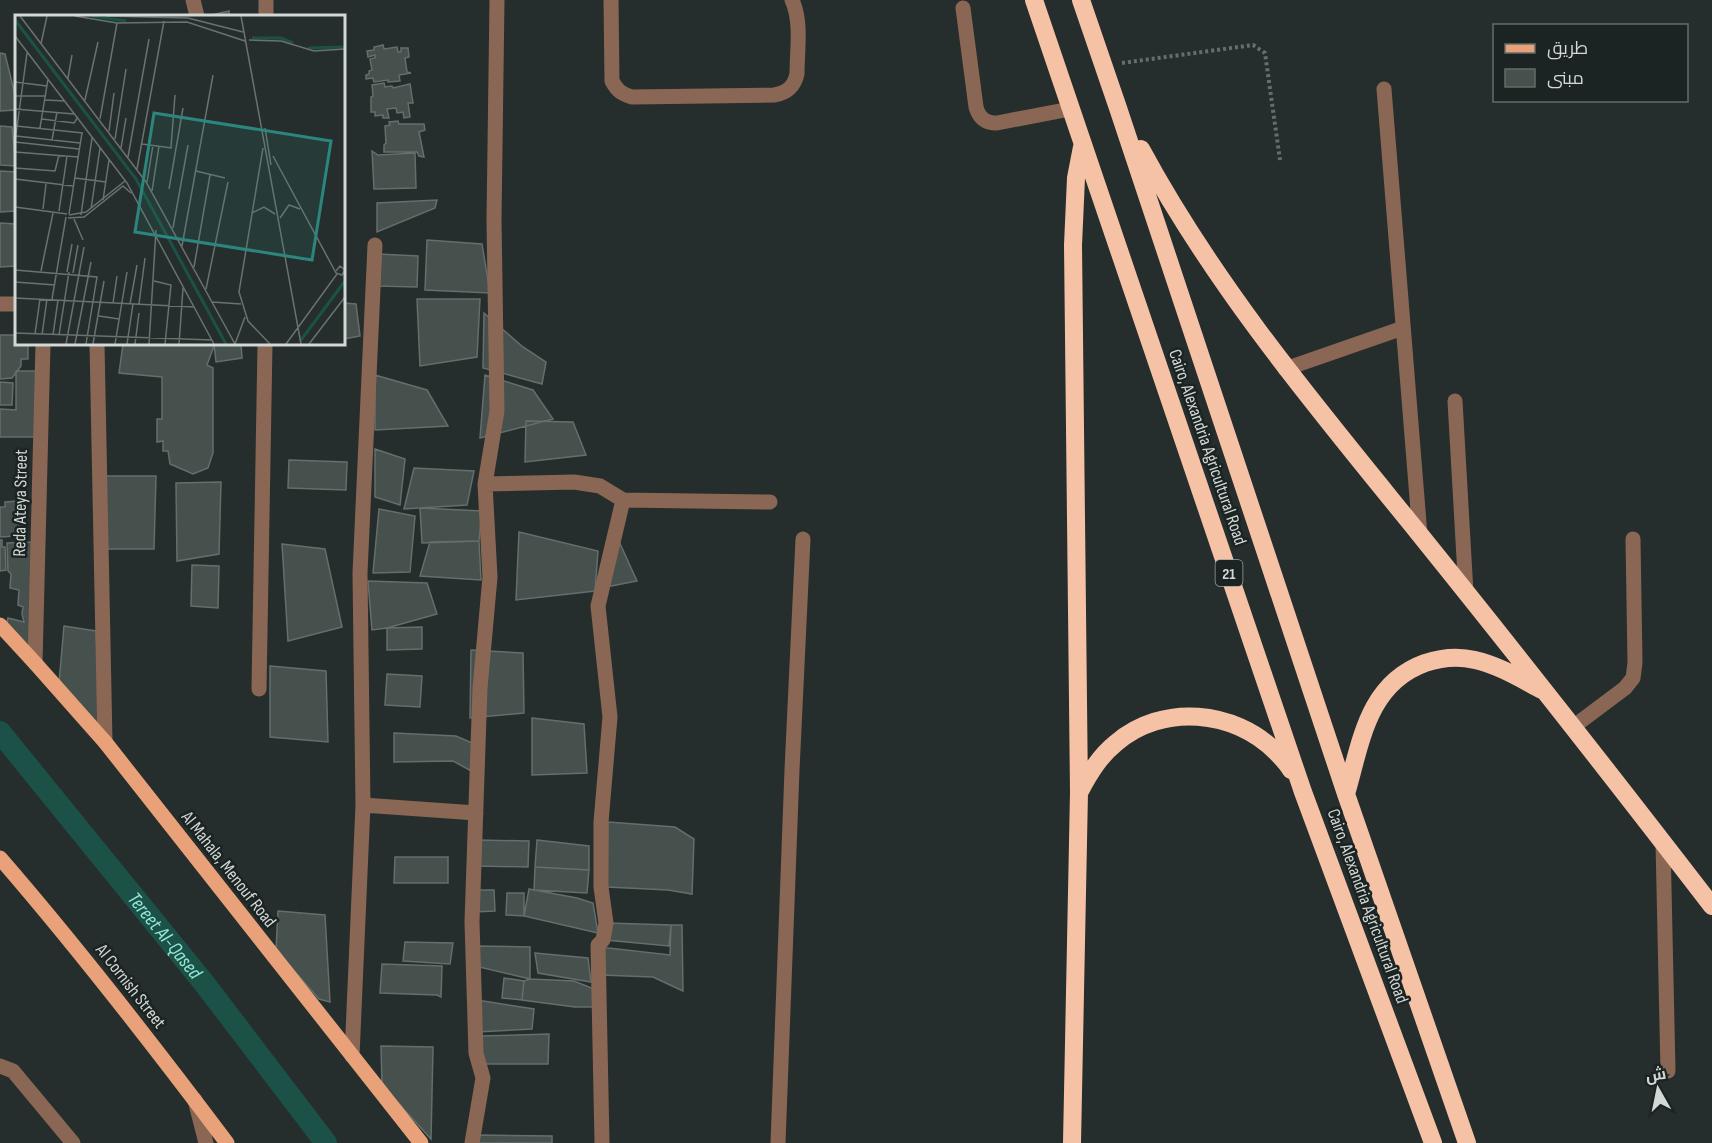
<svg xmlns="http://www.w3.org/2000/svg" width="1712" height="1143" viewBox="0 0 1712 1143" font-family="'Sofia Sans Condensed',Cairo,sans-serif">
<rect width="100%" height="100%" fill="#252e2c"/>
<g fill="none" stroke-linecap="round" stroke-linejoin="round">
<!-- canal -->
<path stroke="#1c5147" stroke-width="22" id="s1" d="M0,732L204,983L326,1143"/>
</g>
<!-- building -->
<path fill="#46504d" stroke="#646e6c" stroke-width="1.5" d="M229,11V16H207Z
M383,45L384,49L397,47L398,52H401V48H408L409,57L405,58L407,72L411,73L399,75L400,81L388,82V80L374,82L373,78L366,79V75L369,74V71L372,70L370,59L375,58V55L368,57L367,51L374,50V47Z
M0,53L5,54L16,99V110L0,111Z
M384,83L385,87L392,86L393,88L410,84L413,103H408L410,117L404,118L403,112L397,113L396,108L387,109L389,118H383V115L375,116V112H371V97L373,96L372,85Z
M398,121L399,124H424L425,130L419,132L424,157L419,156L417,152H384V145L386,143L385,126L390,125L389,122Z
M0,126L12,127L16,166L0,165Z
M372,151L378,155L415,153L416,188L374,189Z
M0,171L16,172V211L0,212Z
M437,200L435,208L377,232V203Z
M0,223L16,224V266L0,267Z
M427,240L482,244L490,293L425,290Z
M378,254L418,256L417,287L377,286Z
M417,299H480L477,357L420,366Z
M344,303L356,304L360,336L344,339Z
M484,313L523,347L546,362L542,384L483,368Z
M0,335H16V344H28V359H21V366L12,378L0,379Z
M123,344H212L214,346L207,365L213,368V453L208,468L193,474L170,464L168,451H163V441L157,442V419H162V377L119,373Z
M214,344H241L242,358L216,362Z
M16,371H40V437H0V409L16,410Z
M375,375L427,390L448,426L375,430Z
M485,375L533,390L553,419L480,438Z
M0,382L13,383L12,405H0Z
M526,421L573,422L586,455L525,462Z
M375,449L405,459L400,505L375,497Z
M289,460L347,462L346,490L288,488Z
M414,468L474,471L467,505L404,509Z
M104,476H156L154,549H106Z
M221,482L219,554L177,561L176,483Z
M18,501L22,505L24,518L20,523L22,540H16L15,536L0,537V507H5V502Z
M420,508L482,511L479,541L422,543Z
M379,509L415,516L410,572L373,573Z
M612,526L637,581L601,588Z
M519,532L598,551L595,591L516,600Z
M0,540H2V547H5L6,570L0,571Z
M479,541L481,580L420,576L430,542Z
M37,542L33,645L21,646L6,626L8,618L24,622L22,614L23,607L18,605L19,590L10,588L11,574L8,571L7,543Z
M282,544L325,549L342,627L288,641Z
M192,565L219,566L218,608L191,606Z
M368,581L427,583L437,614L387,628L372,630Z
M64,626L96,631L101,731L59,683Z
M422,627V649L387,650V628Z
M471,650L523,653L524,713L470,718Z
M270,666L326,671L328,742L270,737Z
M387,674L422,676L420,707L385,705Z
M532,718L584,724L587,773L532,775Z
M394,733L456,736L479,746L475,773L453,761L394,762Z
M608,822L675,827L694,839L692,894L668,890L607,887Z
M478,840L529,841L528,867L477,866Z
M537,840L589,846V870L535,867Z
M395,857H448V883H394Z
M535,867L589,870L587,893L534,890Z
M529,889L577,898L593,903L598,933L524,916Z
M478,890H494L495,911L474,912Z
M507,893H524V916L506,915Z
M278,911L325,915L330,1002L319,999L276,950Z
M608,923L671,925L669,946L606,940Z
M671,925H682L683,991L653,977L601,975L600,947L670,955Z
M405,942L453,943L450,964L403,961Z
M477,946L530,947V979L479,967Z
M535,953L588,958L591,982L538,973Z
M382,964L442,966L441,997L437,995L380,993Z
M504,978L524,981L522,1000L502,998Z
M530,979L574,981L594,989L593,1007H575L522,1000L524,981Z
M477,1000L534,1009L532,1029L476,1032Z
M549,1034L548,1064H481L480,1036Z
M381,1046L433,1047L431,1139L382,1085Z
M478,1135L552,1136V1143H477Z"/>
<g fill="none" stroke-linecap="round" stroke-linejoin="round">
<!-- path -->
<path stroke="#666e6c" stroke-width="4" stroke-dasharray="3 3" stroke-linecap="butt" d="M1122,63L1253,45L1265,53L1280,160"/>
<!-- minor -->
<path stroke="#8a6754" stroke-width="15" d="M193,0L197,16
M611,0L612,81C617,90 621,94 632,97L774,95C787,93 794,87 797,74C797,50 802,22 792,0
M963,8L976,107C979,118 985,123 997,123L1070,109
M266,16V0
M1384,89L1420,535
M0,304H16
M97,344L105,742
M1285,369L1403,328
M1455,401L1466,593
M485,484L574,482L600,486L623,500L770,502
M35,663L43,344
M259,689L265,344
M1573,727L1625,688L1633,678L1635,663L1633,539
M363,805L476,813
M1663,842L1668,1071
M352,1056L363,805L360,573L375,245
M0,1066L13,1071L73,1143
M195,1100L206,1143
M472,1143L483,1078L476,1053L472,922L480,688L490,577L485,484L497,411L494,220L497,0
M602,1143L598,945L603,940L606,923L601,887V822L610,717L598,606L623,500
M778,1143L792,770L803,539"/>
<!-- major -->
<path stroke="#e8a179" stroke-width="15" d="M0,625L35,663L105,742L421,1143
M0,858C80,950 154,1046 227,1143"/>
<!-- highway -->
<path stroke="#f6c2a6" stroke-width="18" d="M1034,0L1303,792L1433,1143
M1081,0L1118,108L1346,794L1467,1143
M1141,149C1216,288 1318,409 1417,531C1517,655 1615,780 1712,906
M1080,791C1090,772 1100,756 1116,743C1162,703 1235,710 1276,752C1282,758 1287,763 1291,770
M1346,794C1361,743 1367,684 1425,663C1440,658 1459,656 1475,660C1498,665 1521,679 1542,690
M1072,1143L1079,792L1073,245L1076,178L1082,147"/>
</g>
<g text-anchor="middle" stroke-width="5" stroke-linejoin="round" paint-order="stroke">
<!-- shield labels -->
<rect fill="#1b2422" stroke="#9ba2a0" stroke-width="1.5" x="1215.5" y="560" width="27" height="26" rx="4.5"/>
<g font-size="16" font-weight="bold" fill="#d2d8d6">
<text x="1229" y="579">21</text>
</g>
<!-- street labels -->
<g font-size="18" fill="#d2d8d6" stroke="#1b2422">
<text transform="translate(1208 447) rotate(71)" y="6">Cairo, Alexandria Agricultural Road</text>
<text transform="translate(20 503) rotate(-89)" y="6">Reda Ateya Street</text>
<text transform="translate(229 869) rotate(52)" y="6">Al Mahala, Menouf Road</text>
<text transform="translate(1368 906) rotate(70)" y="6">Cairo, Alexandria Agricultural Road</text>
<text transform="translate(131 986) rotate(52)" y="6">Al Cornish Street</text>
</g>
<!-- water labels -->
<g font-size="20" font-style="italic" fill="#91e7d4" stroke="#1b2422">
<text dy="7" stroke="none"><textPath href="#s1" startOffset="262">Tereet Al-Qased</textPath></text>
</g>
</g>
<!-- overview -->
<g transform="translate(15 15)">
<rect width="330" height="330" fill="#252e2c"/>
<path fill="none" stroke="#1c5147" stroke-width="3" d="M77,1L111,6M0,5L121,164L211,329M237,23H266L278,28M293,33L330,32M286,325L330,266"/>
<path fill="none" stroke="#6a7270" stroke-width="1.5" d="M5,1L131,167L220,329M60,1L102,8L172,7L230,26M91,1L173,3L228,17M226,1L286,329M0,21L112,168L199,329M234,25L266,26L299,36L330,34M26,29L32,1M53,63L57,40M0,67L32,71M0,81H30M30,85L50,86M70,85L83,27M0,94L59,99M27,104L59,108L63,102M85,104L102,8M1,111L68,118M25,113L33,64M250,113L256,150M94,116L99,78M1,121L65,128M100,124L111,54M37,125L42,97M0,127L12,38M0,127L64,134M127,129L157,133M156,132L160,80M106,133L111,103M248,133L224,277L233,306L255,329M0,137L63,142M258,141L321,258L327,260L330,255L325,251L321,256M113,142L134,24M0,153L40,156L44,140M122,154L149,6M181,156L210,163M60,163L91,167M0,164L58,171M132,167L138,130M154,174L168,93M137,176L144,131M88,185L94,145M0,192L52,199M28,194L31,169M76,194L85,133M44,196L52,141M237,198L249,192L260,199M54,199L67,118M54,200L71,197L110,166M66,200L77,123M53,203L69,202L108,171L116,178M265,203L274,190L285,194M59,204L68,225M158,213L173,130M167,231L198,60M179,252L195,160M0,255L82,262L71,329M26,256L38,198M52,257L57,229M58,258L63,230M139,266L156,270L150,329M0,267L40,270M191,274L213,167M0,283L179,292M37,284L51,202M197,287L226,289M98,288L102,261M115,289L122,250M124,289L130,243M84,301L104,304M0,318L197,325M20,319L25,284M27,320L32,284M38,320L43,285M44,320L54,257M51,329L69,232M60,329L76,247M78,329L89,266M100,329L112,257M112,329L118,289M120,329L124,298M134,329L141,215M164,329L168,273M220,329L230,302M271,329L322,259M294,329L330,282"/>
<path fill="#2c857e" fill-opacity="0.15" stroke="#2c857e" stroke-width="3" d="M139,98L316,126L297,245L120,217Z"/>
<rect width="330" height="330" fill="none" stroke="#d2d8d6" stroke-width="3"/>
</g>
<!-- legend -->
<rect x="1493" y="24" width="195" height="78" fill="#1b2422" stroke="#646c6a" stroke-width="1.5"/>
<rect x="1505" y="44" width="30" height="9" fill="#e8a179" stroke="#646c6a" stroke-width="1.5"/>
<text x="1547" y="54" font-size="18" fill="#d2d8d6">طريق</text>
<rect x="1505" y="69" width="30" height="18" fill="#46504d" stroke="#646c6a" stroke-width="1.5"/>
<text x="1547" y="84" font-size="18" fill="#d2d8d6">مبنى</text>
<!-- north arrow -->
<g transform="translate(1658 1089) rotate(351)" stroke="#1b2422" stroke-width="4.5" paint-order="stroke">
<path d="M0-4.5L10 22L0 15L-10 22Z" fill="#d2d8d6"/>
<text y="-9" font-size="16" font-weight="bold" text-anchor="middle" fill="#d2d8d6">ش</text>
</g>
</svg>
